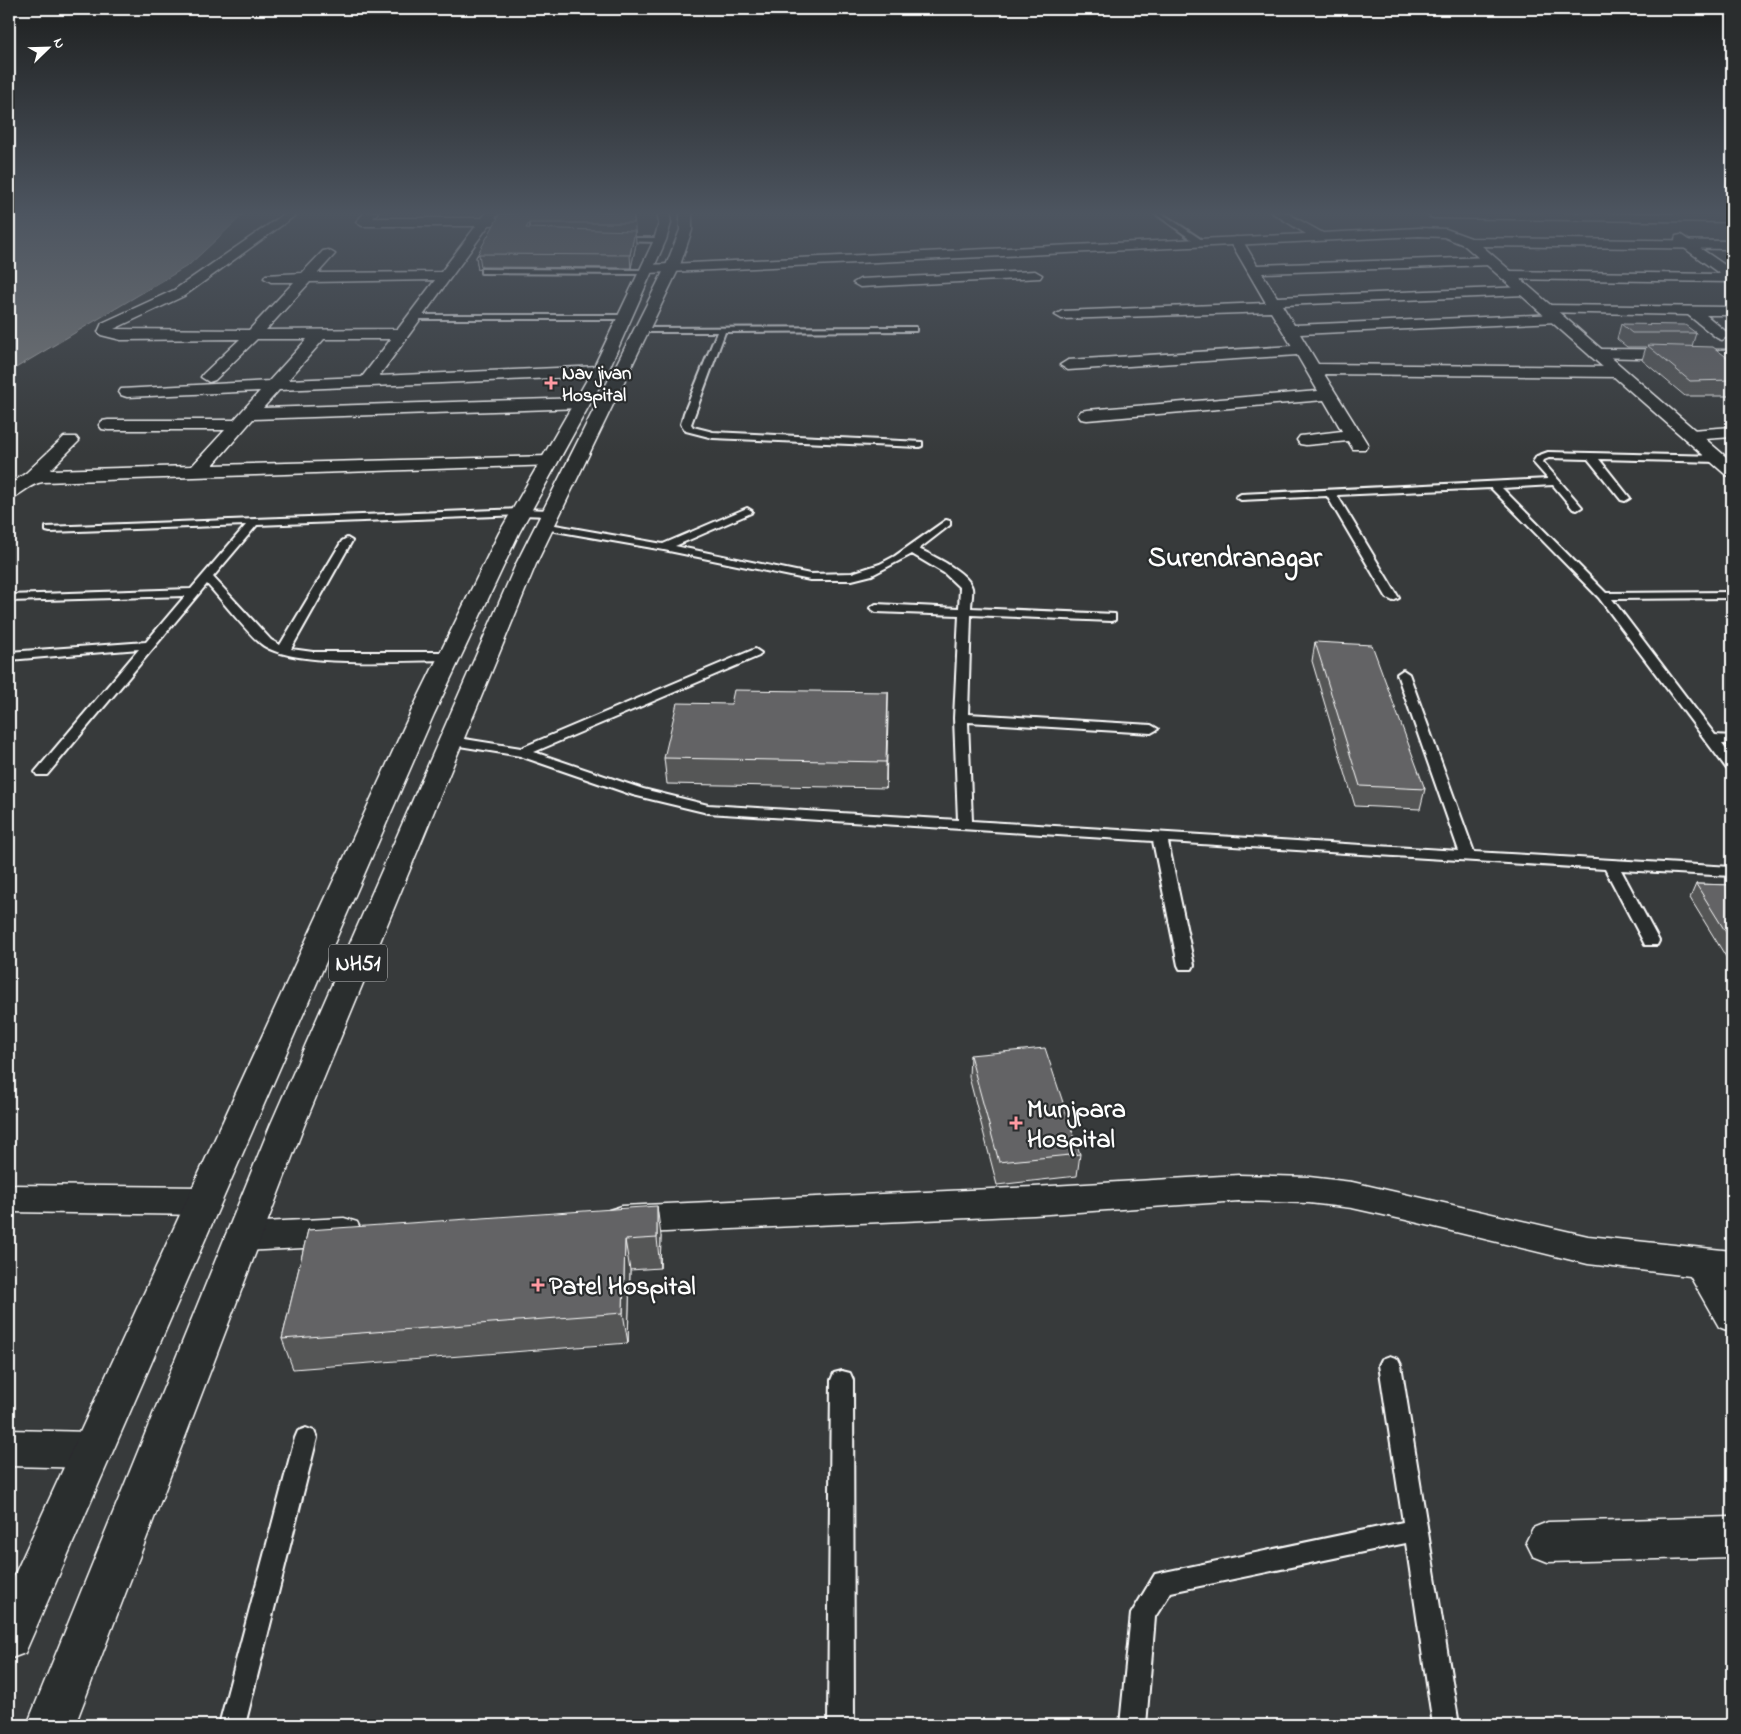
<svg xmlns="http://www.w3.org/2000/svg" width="1741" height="1734" viewBox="0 0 1741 1734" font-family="'Indie Flower',sans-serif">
<rect width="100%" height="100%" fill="#373a3b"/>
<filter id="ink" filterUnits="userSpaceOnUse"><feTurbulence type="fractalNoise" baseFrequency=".02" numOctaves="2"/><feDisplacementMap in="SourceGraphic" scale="10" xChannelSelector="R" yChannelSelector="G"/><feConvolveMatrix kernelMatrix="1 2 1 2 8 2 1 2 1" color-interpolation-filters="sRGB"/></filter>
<g filter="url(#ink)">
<!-- water -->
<path fill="#767879" stroke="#adaeaf" d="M9,212H246L189,265L9,372Z"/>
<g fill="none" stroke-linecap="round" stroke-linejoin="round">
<!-- service casing -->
<g stroke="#fff" stroke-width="4">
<path id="service" d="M1153,212H1160L1205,242L1198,244Z
M615,238H660L664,240L660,242L613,241Z
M484,269L647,270L651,272L647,274L481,273V269Z
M414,315H626L630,317L626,319H411L410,317Z
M916,327V331H913L725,332L691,424L693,427L713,432L922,442V446L919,447L713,438L686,431L681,424L684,413L717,332H642L638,330L642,328Z
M1548,452L1718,456L1723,459L1718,462L1599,459L1630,498L1625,501L1621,500L1588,459L1549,458L1544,460L1543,462L1582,507L1577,510L1573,509L1553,485L1502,488L1606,593L1732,592V598L1612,599L1715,735L1732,736V744H1722L1732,757V770L1727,769L1599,598L1491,488L1337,495L1399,598L1393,601L1387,598L1327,496L1241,500L1236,497L1241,494L1548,479L1533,462L1537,456Z
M747,508L752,511L751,513L675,546L810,574L852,573L880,564L895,556L946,520L950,521V525L919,549C933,556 968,572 972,588C973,594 971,602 971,608L1115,614V620L1111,621L971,615L968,714L1151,725L1158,729L1151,733L968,722L972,821L1459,851L1397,674L1403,670L1409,674L1474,852L1732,867V876L1621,870L1659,941L1657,945H1645L1643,941L1605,869L1168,842L1194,965L1192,969H1180L1178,965L1153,841L708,813L633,795L520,756L447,744L445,741L452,737L521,748L755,649L761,653L759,656L534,752L643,789L708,805L958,820L954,718L959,615L876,612L870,608L876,604L959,608L960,588L944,573L912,554L872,575L852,580H810L664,550L544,529L539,526L544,523L663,544Z
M521,509L551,510L556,513L551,516L521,515L257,525L213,577L271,640L280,645L342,541L347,538L352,541L291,649L313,652H450L456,656L450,660C406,660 299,668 264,646C250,637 221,599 207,584L47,775H37L35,772L139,649L9,660V652L146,642L185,596L9,601V595L191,589L246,525L50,532L46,531V527Z
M1390,1356L1398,1359L1401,1365L1459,1725H1433L1406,1543L1171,1592L1155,1617L1146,1725H1120L1131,1614L1155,1574L1403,1522L1379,1365L1382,1359Z
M842,1371L850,1373L853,1380L854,1725H828L831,1380L834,1373Z
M306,1428L314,1431L317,1438L245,1725H219L295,1438L298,1431Z"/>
</g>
<!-- minor casing -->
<g stroke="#fff" stroke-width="3">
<path id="minor" d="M287,212H300L184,296L114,329L249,330L294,282H271L264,278L266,275L302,273L323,251L328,250L335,254L318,273L441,272L476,226H362L356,222L365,212H378L373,218H482L487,212H499L495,218L532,215L538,219L532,223L489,225L379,376L600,366L608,371L600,376L279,390L263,408L582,398L588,399L590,403L588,407L582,408L253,419L213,465L549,456L555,457L558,461L555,465L43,482C30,483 21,496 9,499V485L26,473L64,437H76L79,441L50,470L192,466L225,430H108L102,429L99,425L102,421L108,420H234L260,391L127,397L121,395L119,392L121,389L269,381L307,339H257L215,380L209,382L201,377L203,374L240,339L121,340L101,335L98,332L102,323L174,290ZM435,280L398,329L266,330L310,282ZM324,339H391L362,377L288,380Z
M1430,212L1732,214V222L1434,218L1430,217Z
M1681,235L1732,270V282L1507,279L1500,275L1507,271L1720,274L1676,242L1675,239L1676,236Z
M1236,237L1241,238L1257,265L1490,257L1497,261L1490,265L1262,273L1277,297L1525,287L1532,291L1525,295L1282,305L1294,325L1557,314L1564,318L1557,322L1300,334L1318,364L1619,367L1627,372L1619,377L1324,374L1368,445L1365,449H1353L1348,441L1306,445L1300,444L1297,440L1300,436L1342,431L1324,400L1087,420L1081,419L1078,415L1081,411L1087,410L1318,391L1297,355L1068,370L1060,365L1068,360L1292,346L1271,312L1062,319L1055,315L1062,311L1266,303L1230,241Z
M1035,271L1042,275L1040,278L860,287L853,283L860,279Z
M1546,305L1732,307V315H1706L1730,335L1722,340L1717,338L1688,315L1541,312L1539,309Z
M1597,349L1732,350V360L1591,357L1589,354L1591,351Z
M1732,427V437L1691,440L1685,439L1682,435L1685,431L1691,430Z
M1239,1175L1309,1177L1352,1182L1588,1236L1732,1251V1332L1719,1327L1690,1276L1588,1264L1406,1220L1352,1208L1309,1203L1239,1201L1034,1215L622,1234L609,1230L604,1220L609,1210L622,1206L1034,1187Z
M9,1185L203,1187L215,1191L221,1201L215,1211L203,1215L9,1212Z
M344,1218L357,1222L362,1232L357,1242L344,1246L243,1251L230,1247L225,1237L230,1227L243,1223Z
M9,1430L91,1432L106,1437L112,1450L106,1463L91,1468L9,1466Z
M1732,1517V1557L1548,1562L1533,1556L1526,1542L1533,1528L1548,1522Z"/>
</g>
<!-- tertiary casing -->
<g stroke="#fff" stroke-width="3">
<path id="tertiary" d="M1271,212H1285L1323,233L1419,228L1446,229L1471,238L1732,241V249L1482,246L1732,462V476L1726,475L1464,245L1444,237L1419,236L648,273L641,269L648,265L1306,234Z"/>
</g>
<!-- trunk casing -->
<g stroke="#fff" stroke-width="3">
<path id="trunk" d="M657,212H669L671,223L666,240L608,371L519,533L434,714L25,1653L9,1659V1587L410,714L499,533L592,371L654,240L659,223Z
M680,212H692V230L679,268L536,564L304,1126L75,1725H27L270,1126L516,564L665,268L680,230Z"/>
</g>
<!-- service -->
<use href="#service" fill="#2a2d2e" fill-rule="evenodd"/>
<!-- minor -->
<use href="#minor" fill="#2a2d2e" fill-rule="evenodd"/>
<!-- tertiary -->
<use href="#tertiary" fill="#2a2d2e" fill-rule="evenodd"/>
<!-- trunk -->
<use href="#trunk" fill="#2a2d2e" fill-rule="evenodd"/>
</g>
<!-- wall -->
<path fill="#555657" stroke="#fff" d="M634,212L636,244L631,268L481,267L478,270L476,257L507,213Z
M1621,324L1696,333L1692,346L1732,361V396H1685L1642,360L1646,347H1627L1617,339Z
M1315,642L1425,789L1420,809L1355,806L1312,661Z
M888,692L886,788L667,784L664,758L731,704Z
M1696,884L1732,885V965H1731L1690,898Z
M970,1055L1080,1154L1077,1176L997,1185L969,1077Z
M308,1230L661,1236L660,1268L630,1270L628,1343L293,1369L282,1339Z"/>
<!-- shaded-wall -->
<path fill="#454647" stroke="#fff" d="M507,212H563L508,215Z
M529,223L531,235L526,228Z
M635,231L636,244L631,268L630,255Z
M479,254L481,267L478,270L476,257Z
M888,692V718L886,788V762Z
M657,1206L661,1236L660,1268L657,1238Z
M625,1240L630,1270L628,1343L623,1313Z"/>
<!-- building -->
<path fill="#636465" stroke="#fff" d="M531,212H634V223H529L526,228L635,231L630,255L479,254L476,257L500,214Z
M1621,324L1685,325L1696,333H1632Z
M1647,345L1713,347L1732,361V380L1690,381Z
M1315,642L1372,645L1425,789L1360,786Z
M734,690L888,692L886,762L664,758L677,703L731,704Z
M1696,884L1732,885V942Z
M1045,1048L1080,1154L999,1162L970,1055Z
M657,1206V1238L625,1240L623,1313L282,1339L308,1230Z"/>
</g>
<!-- sky -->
<linearGradient id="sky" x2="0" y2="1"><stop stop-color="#1e2020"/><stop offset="0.47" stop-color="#4d5560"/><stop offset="1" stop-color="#4d5560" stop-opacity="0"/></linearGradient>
<rect width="1741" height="454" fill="url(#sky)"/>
<!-- markers -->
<g fill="#ff9aa2" stroke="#2a2d2e" stroke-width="2">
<path d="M548.5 375.5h5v5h5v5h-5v5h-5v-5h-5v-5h5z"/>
<path d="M1013.5 1115.5h5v5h5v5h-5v5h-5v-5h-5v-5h5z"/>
<path d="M535.5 1277.5h5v5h5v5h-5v5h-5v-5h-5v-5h5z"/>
</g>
<g text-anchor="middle" stroke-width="4.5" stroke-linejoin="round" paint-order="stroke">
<!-- far-poi labels -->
<g font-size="19" font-weight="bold" fill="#fff" stroke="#2a2d2e" text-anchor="start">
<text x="562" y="379">Nav jivan<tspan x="562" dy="22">Hospital</tspan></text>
</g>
<!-- shield labels -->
<rect fill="#2a2d2e" stroke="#bfc0c0" stroke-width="1" x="329" y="944.5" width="58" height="37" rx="4"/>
<g font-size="21" font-weight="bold" fill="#fff">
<text x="358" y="970">NH51</text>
</g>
<!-- near-poi labels -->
<g font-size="26" font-weight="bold" fill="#fff" stroke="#2a2d2e" text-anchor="start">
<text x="1027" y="1117">Munjpara<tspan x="1027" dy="30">Hospital</tspan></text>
<text x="549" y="1294">Patel Hospital</text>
</g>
<!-- far-town labels -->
<g font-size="28" font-weight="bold" fill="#fff" stroke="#2a2d2e">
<text x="1235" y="566">Surendranagar</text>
</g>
</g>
<!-- margin -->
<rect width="1741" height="1734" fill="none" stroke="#2a2d2e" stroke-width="30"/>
<rect x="15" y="15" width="1711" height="1704" fill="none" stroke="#fff" stroke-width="2" filter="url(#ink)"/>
<!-- north arrow -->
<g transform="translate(48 48) rotate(67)" stroke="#2a2d2e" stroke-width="4" paint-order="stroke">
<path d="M0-4L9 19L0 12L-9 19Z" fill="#ffffff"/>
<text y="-8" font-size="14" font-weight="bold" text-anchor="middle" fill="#ffffff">N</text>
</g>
</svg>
